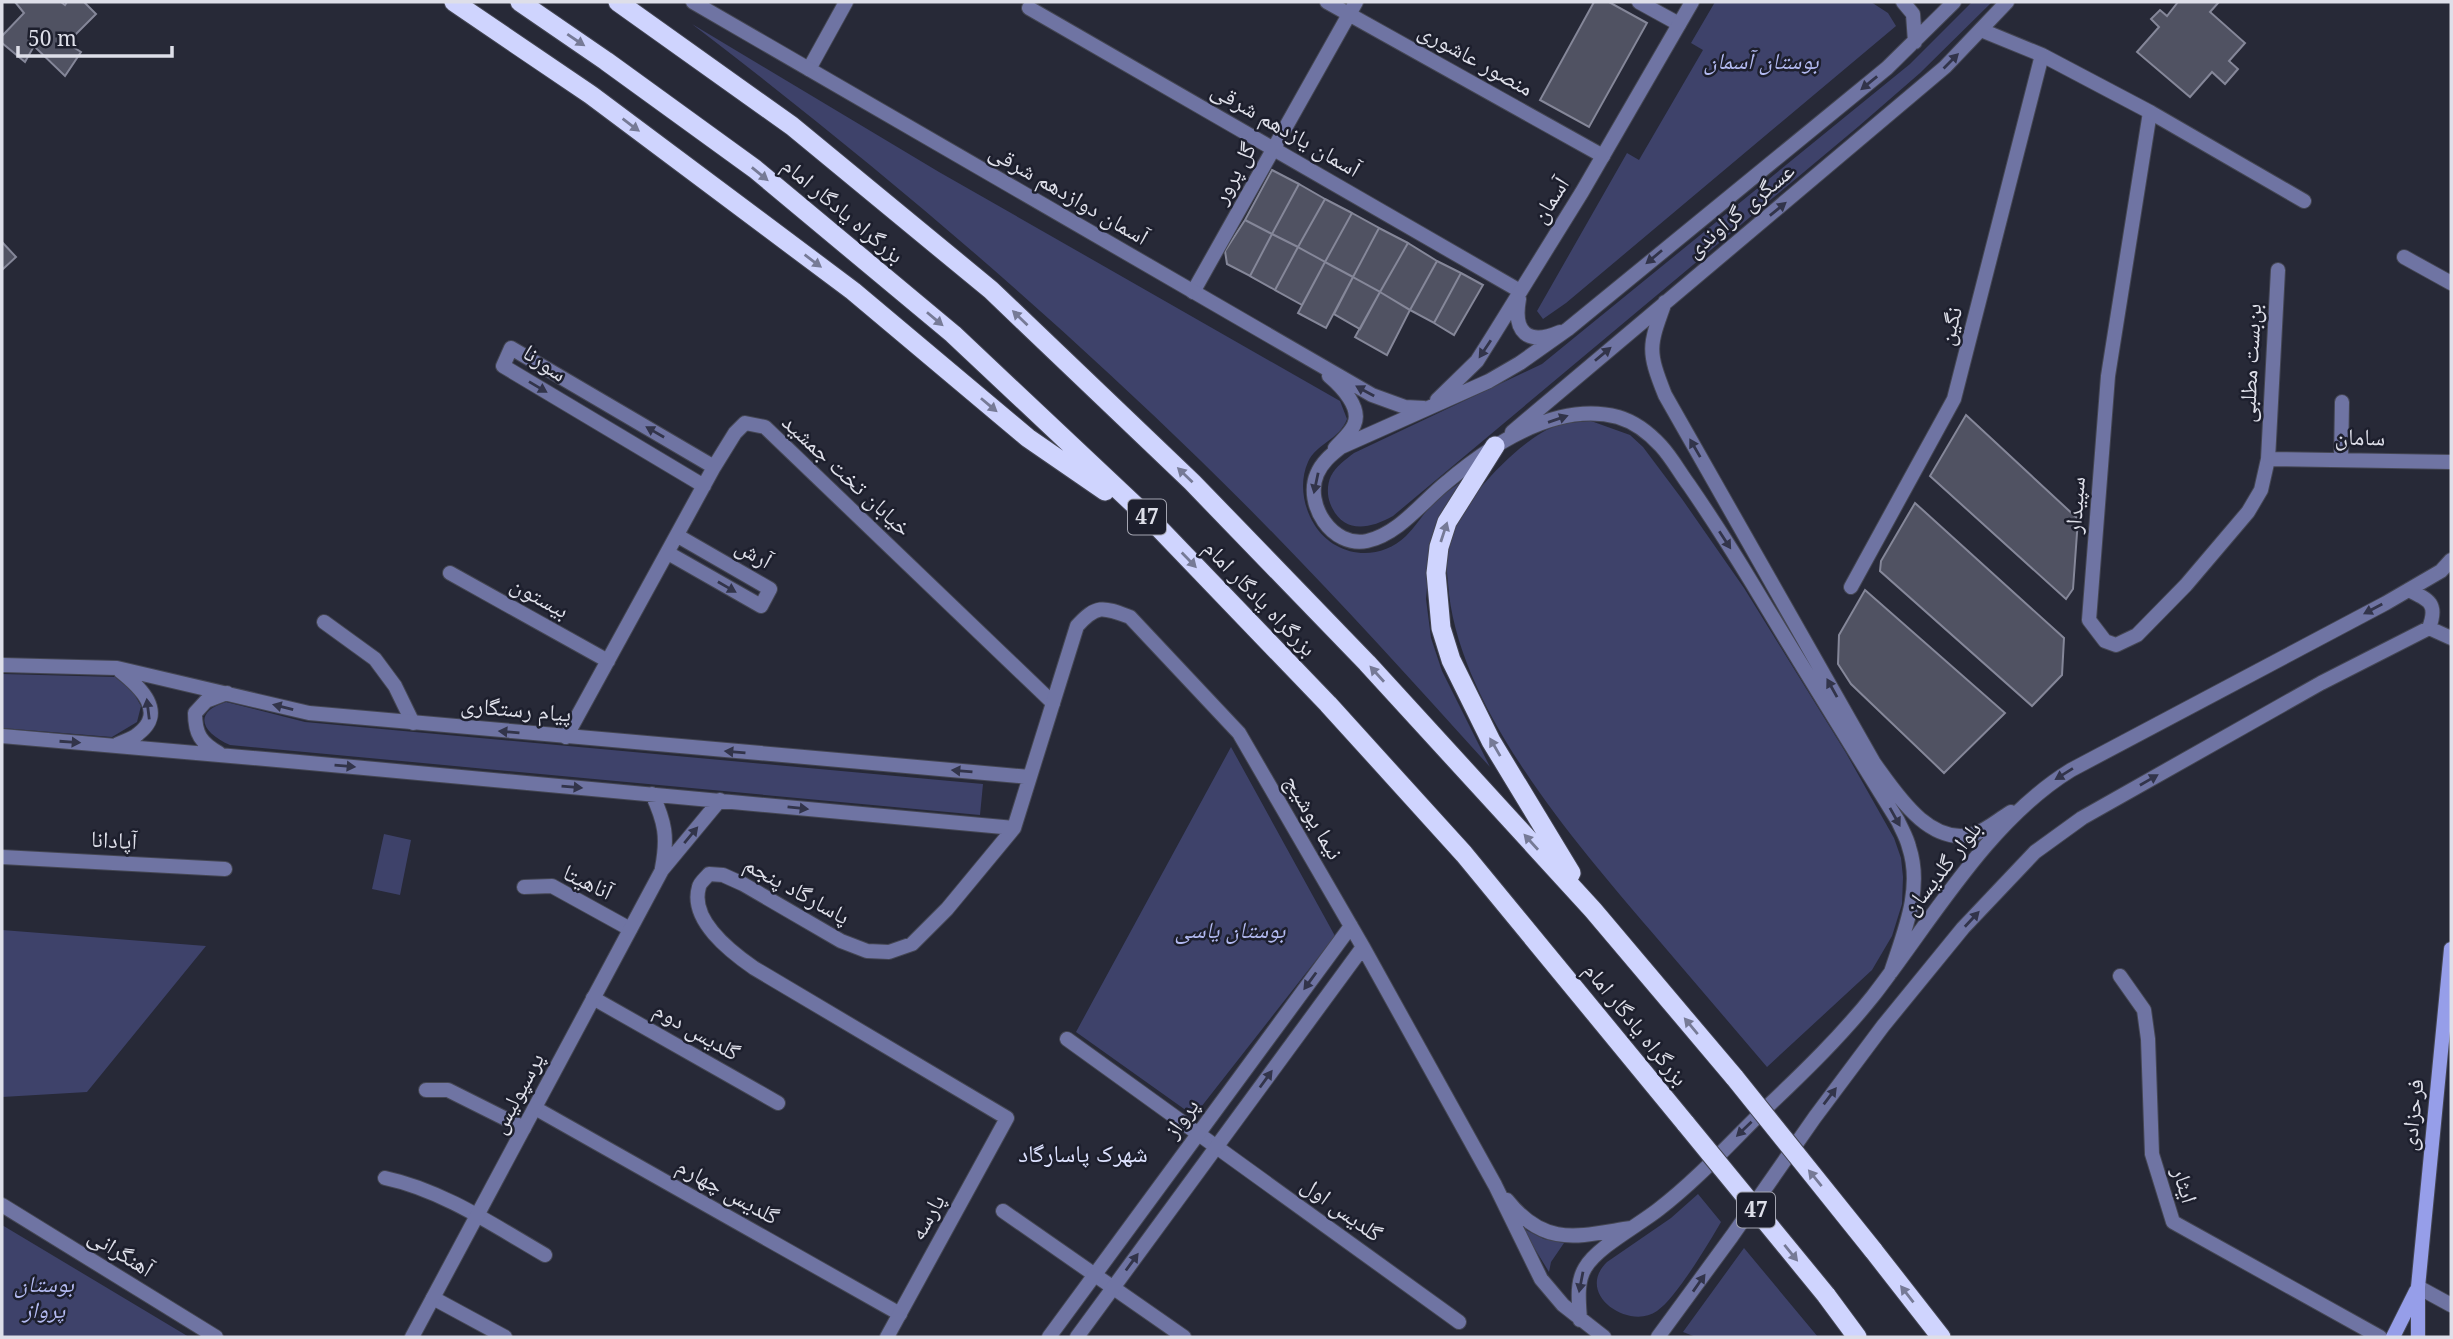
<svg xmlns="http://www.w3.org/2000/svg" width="2453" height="1339" viewBox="0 0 2453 1339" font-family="'Noto Serif','Noto Naskh Arabic',serif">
<rect width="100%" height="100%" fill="#272937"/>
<!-- green -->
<path fill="#3e426a" d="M1715,2H1871L1888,13L1896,26L1566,303L1543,319L1537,311L1627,153L1639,160L1703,50L1691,43Z
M1972,2H1992L1920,73L1859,126L1393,516C1368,530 1342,534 1330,503C1327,495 1327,484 1331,476C1336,466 1345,460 1354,453L1542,364L1910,64Z
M692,24L939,172L1340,401L1347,419C1340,439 1316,444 1308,462C1299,482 1303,506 1314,524C1334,557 1378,563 1406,536C1415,527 1422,516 1430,507C1442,494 1459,484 1472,473L1431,545L1426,599L1431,638L1442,671L1490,767C1395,662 1301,558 1200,460C1040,304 869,159 692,24Z
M1591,421L1630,435L1643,447L1682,499L1744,588L1846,753L1894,838L1901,858L1903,877L1902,904L1892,936L1872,970L1767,1067C1728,1021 1689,976 1650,930C1573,840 1456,705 1448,583C1447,572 1445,557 1448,546C1453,524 1467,504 1481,487C1500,465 1532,433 1559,425C1569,422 1581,422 1591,421Z
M2,674L115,677L133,692L141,706L137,722L112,737L2,728Z
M226,702L305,722L983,784L980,815L230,745C203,733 191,713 226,702Z
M1231,747L1335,936L1194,1116L1076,1032Z
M384,834L411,840L400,895L372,889Z
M2,930L206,946L87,1092L2,1097Z
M1698,1194L1721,1222C1709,1243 1676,1298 1657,1311C1629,1331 1574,1294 1607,1262L1671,1218Z
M2,1225L189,1337H2Z
M1522,1228L1544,1239L1564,1243L1551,1262L1549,1272Z
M1744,1248L1818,1337H1696L1683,1332Z"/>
<!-- building -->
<path fill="#505262" stroke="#858799" stroke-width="2" d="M15,2H61L65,5L67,2H84L96,14L67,43L81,52L65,76L34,46L25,62L2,43V36L24,13Z
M1594,2H1609L1647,23L1589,127L1540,100Z
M2178,2H2219L2210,12L2245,43L2229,61L2238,69L2225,84L2212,72L2190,97L2137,52L2159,27L2151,19L2160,10L2167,16Z
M1272,170L1299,184L1272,234L1245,220Z
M1299,184L1325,199L1298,247L1272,234Z
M1325,199L1352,213L1325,262L1298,247Z
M1352,213L1379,228L1353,277L1325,262Z
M1245,220L1272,234L1250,276L1227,264L1225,251Z
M1379,228L1408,243L1380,292L1353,277Z
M1272,234L1298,247L1275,290L1250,276Z
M2,242L16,257L2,270Z
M1408,243L1437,261L1410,310L1380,292Z
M1298,247L1325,262L1302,305L1275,290Z
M1437,261L1461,273L1434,323L1410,310Z
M1325,262L1353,277L1326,328L1298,313Z
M1461,273L1483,285L1454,335L1434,323Z
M1353,277L1380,292L1360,329L1334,314Z
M1380,292L1410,310L1387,355L1355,337Z
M1966,415L2078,519L2073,589L2066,599L1930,476Z
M1915,503L2064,638L2062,675L2032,706L1880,571L1881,561Z
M1865,590L2005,713L1944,773L1851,684L1838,664L1839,635Z"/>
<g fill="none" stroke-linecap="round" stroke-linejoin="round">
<!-- minor casing -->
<g stroke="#444653" stroke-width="16">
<path id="minor" d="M1327,2L1603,156
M1639,2L1679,24
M1029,8L1520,291
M1981,30L2042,55L2150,112L2108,376L2089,620L2105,641L2116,645L2137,635L2186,585L2248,512L2261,490L2268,459L2278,270
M809,69L846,2
M2150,112L2304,201
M2404,257L2451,283
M1193,292L1356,2
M2268,459L2451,462
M2341,460L2342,402
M704,486L503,366L511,348L714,467
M668,553L761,606L770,589L678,536
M450,573L608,661
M1851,587L1954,399L2042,55
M324,622L375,659L395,686L413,723
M566,737L714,467L735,433L745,423L765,427L1053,703
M2,857L225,869
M524,887L552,886L630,929
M2120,976L2144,1010L2148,1039L2152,1154L2173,1222L2380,1337
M593,998L778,1103
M1067,1039L1459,1322
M426,1090H448L524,1128
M535,1108L900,1314
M385,1178C442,1190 495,1226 545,1255
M1003,1211L1184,1337
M433,1298L505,1337"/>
</g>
<!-- tertiary casing -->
<g stroke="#444653" stroke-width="16">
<path id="tertiary" d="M693,2L1372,395L1405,407L1424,408
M1903,2L1913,14L1915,42
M1519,299C1513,332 1527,346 1560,332
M1665,302C1649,346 1647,350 1665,395L1874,763C1896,793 1929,847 1974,834C1987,830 1999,819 2011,812
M1329,376C1342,387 1362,408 1354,425C1350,434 1341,441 1335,448
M1437,400L1477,361L1494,334L1582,192L1692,2
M1512,432L1945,67L2007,2
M2408,590C2430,600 2438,604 2429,628
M2429,628L2451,638
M2,665L117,668L309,713L1030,777
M2,736L299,762L1014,828
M118,744C124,741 133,739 138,734C167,712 140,687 120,671
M219,753C201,743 195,734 195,713L206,701L227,693
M652,794C665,822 668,837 662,868
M1891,972C1904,932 1923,889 1909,847C1907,838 1902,830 1898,821C1849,742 1800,663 1752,583C1732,550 1711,517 1689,485C1680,473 1672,458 1661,446C1650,434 1635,422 1618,417C1557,401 1492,444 1447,482C1423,501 1399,534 1367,541C1332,548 1304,504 1317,474C1322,462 1331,455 1341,447L1489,381L1520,363L1568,329L1887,68L1954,2
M1507,1200C1545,1248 1578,1236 1631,1228
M2,1205L216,1337
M2418,1287L2451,1305
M1580,1320C1579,1303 1576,1283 1585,1268C1597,1247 1639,1225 1659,1209C1698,1179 1732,1141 1767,1107C1804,1072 1841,1036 1873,996C1932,920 1988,821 2071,770L2386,603L2441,571L2451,560
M412,1337L662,870L720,800
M887,1337L1007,1118L754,968C731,952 689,920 699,887C700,882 706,878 709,874L723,875L743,884L841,941L867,951L889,952L912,944L947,909L1014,828L1077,626C1097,604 1103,607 1130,617L1239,733L1363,947L1495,1185L1541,1279L1563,1305L1604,1337
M1049,1337L1351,926
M1077,1337L1363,947
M1658,1337L1732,1236L1815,1117L1883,1026L1963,928L2035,852L2082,818L2321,683L2429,628"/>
</g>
<!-- secondary casing -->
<g stroke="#444653" stroke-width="16">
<path id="secondary" d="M2393,1337L2416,1291
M2418,1337V1287L2451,949"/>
</g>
<!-- trunk casing -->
<g stroke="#444653" stroke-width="21">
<path id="trunk" d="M454,2L591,95L853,291L1028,438L1105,491
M520,2L606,61L755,169L953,334L1157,526L1328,704L1464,854L1686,1124
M618,2L792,126L991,290L1192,482L1367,663L1593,910L1735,1078
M1495,446L1447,522L1439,547L1436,573L1441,628L1451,660L1491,741L1571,873
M1873,1250L1941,1337
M1826,1295L1857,1337"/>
</g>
<!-- minor -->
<use href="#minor" stroke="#6f74a3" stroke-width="14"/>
<!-- tertiary -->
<use href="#tertiary" stroke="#6f74a3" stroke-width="14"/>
<!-- secondary -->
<use href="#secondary" stroke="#969ee9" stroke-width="14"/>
<!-- trunk -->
<use href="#trunk" stroke="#cfd4fe" stroke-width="19"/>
<!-- trunk-bridge casing -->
<g stroke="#444653" stroke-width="21" stroke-linecap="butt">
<path id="trunk-bridge" d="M1735,1078L1873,1250
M1686,1124L1826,1295"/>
</g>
<!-- trunk-bridge -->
<use href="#trunk-bridge" stroke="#cfd4fe" stroke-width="19"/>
</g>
<!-- one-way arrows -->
<defs><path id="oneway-solid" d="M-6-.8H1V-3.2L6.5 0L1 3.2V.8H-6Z" transform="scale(1.75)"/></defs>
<g fill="#767a96">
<use href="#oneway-solid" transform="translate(576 40) rotate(34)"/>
<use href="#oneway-solid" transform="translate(631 125) rotate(37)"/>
<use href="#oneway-solid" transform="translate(760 174) rotate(39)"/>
<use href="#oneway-solid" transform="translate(813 261) rotate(37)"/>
<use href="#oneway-solid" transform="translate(1020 318) rotate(-136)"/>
<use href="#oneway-solid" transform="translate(935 319) rotate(40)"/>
<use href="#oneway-solid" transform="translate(989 405) rotate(40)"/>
<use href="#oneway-solid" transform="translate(1185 475) rotate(-136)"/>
<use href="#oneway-solid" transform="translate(1444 532) rotate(-72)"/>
<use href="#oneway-solid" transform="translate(1189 560) rotate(46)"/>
<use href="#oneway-solid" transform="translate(1377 674) rotate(-132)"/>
<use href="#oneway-solid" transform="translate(1495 747) rotate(-120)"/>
<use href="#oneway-solid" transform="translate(1531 842) rotate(-132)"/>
<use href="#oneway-solid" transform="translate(1691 1026) rotate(-130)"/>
<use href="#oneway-solid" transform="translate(1815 1178) rotate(-129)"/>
<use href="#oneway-solid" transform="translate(1791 1253) rotate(51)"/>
<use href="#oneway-solid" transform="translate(1907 1294) rotate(-128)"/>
</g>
<g fill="#32344a">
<use href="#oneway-solid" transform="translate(1951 61) rotate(-45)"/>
<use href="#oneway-solid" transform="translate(1869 83) rotate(141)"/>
<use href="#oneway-solid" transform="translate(1778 209) rotate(-39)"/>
<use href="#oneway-solid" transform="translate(1654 257) rotate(140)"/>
<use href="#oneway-solid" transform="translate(1485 349) rotate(124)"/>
<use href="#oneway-solid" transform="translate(1603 354) rotate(-40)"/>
<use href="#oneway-solid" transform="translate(538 387) rotate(31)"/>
<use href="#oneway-solid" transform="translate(1365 391) rotate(-151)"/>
<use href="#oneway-solid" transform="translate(1558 419) rotate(-19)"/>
<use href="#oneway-solid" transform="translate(655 432) rotate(-150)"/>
<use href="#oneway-solid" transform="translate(1695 448) rotate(-120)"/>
<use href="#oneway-solid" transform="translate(1316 483) rotate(102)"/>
<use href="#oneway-solid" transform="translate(1725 540) rotate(57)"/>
<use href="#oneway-solid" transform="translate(727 587) rotate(30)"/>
<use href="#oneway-solid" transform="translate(2373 609) rotate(152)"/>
<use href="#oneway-solid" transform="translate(1832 688) rotate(-119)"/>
<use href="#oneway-solid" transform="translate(283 707) rotate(-166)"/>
<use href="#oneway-solid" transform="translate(148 709) rotate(-97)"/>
<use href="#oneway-solid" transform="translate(509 732) rotate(-175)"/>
<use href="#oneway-solid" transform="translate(70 742) rotate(4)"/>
<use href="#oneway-solid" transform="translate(735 752) rotate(-175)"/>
<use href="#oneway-solid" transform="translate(345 766) rotate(5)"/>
<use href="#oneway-solid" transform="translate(962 771) rotate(-175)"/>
<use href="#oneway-solid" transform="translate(2064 774) rotate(148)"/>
<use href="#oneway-solid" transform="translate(2149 780) rotate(-30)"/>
<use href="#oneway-solid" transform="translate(572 787) rotate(5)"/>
<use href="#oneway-solid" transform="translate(798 808) rotate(6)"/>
<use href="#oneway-solid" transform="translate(1895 817) rotate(61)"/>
<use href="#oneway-solid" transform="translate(691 835) rotate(-50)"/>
<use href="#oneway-solid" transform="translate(1972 919) rotate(-47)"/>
<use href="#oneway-solid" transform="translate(1310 981) rotate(126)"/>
<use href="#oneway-solid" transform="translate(1266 1079) rotate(-54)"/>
<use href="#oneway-solid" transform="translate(1830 1096) rotate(-53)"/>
<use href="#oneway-solid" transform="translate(1744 1129) rotate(136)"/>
<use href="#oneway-solid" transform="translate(1132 1262) rotate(-54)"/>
<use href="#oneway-solid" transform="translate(1581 1282) rotate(101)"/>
<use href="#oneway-solid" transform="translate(1699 1283) rotate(-55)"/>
</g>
<g text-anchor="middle" stroke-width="5" stroke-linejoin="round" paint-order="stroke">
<!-- shield labels -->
<g fill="#1d1f2d" stroke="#a4a5b1" stroke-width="2">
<rect x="1128" y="499.5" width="38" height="35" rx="5"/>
<rect x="1737" y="1192.5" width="38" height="35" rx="5"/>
</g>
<g font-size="21" font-weight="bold" fill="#dedfe9">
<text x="1147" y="524">47</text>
<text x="1756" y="1217">47</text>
</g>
<!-- street labels -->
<g font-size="23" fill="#dedfe9" stroke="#1d1f2d">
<text transform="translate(1476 59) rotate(29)" y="8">منصور عاشوری</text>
<text transform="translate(1286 129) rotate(30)" y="8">آسمان یازدهم شرقی</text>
<text transform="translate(1234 173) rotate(-61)" y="8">گل پرور</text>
<text transform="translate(1069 194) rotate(30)" y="8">آسمان دوازدهم شرقی</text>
<text transform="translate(1550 200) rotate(-58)" y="8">آسمان</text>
<text transform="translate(843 210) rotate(40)" y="8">بزرگراه یادگار امام</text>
<text transform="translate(1740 210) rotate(-40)" y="8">عسگری گراوندی</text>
<text transform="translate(1950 326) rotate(-76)" y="8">نگین</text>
<text transform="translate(545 363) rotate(34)" y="8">سورنا</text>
<text transform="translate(2250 363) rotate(-87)" y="8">بن‌بست مطلبی</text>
<text transform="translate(2360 437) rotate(1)" y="8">سامان</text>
<text transform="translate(847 475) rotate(43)" y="8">خیابان تخت جمشید</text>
<text transform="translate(2075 505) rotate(-86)" y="8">سپیدار</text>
<text transform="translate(754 553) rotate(30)" y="8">آرش</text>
<text transform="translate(540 597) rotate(29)" y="8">بیستون</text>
<text transform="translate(1260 598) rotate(46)" y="8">بزرگراه یادگار امام</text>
<text transform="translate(516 709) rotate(5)" y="8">پیام رستگاری</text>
<text transform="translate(1314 817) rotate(60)" y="8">نیما یوشیج</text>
<text transform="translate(114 840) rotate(3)" y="8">آپادانا</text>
<text transform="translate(1942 868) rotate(-52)" y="8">بلوار گلدیسان</text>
<text transform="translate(588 882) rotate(26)" y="8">آناهیتا</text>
<text transform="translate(797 890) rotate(29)" y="8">پاسارگاد پنجم</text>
<text transform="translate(1636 1024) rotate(51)" y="8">بزرگراه یادگار امام</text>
<text transform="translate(697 1031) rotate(30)" y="8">گلدیس دوم</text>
<text transform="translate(517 1093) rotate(-62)" y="8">پرسپولیس</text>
<text transform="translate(2412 1115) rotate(-84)" y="8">فرحزادی</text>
<text transform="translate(1181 1118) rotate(-54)" y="8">پرواز</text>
<text transform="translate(2185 1185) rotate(73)" y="8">ایثار</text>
<text transform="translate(728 1191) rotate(29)" y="8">گلدیس چهارم</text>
<text transform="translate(1342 1209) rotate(36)" y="8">گلدیس اول</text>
<text transform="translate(927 1217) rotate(-61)" y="8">پارسه</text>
<text transform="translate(121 1252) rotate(32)" y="8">آهنگرانی</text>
</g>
<!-- park labels -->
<g font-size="23" font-style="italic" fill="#b3baf1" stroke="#1d1f2d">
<text x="1761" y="69">بوستان آسمان</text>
<text x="1230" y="938">بوستان یاسی</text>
<text x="44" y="1292">بوستان<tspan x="44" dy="26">پرواز</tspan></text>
</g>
<!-- neighbourhood labels -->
<g font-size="24" fill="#dce1fe" stroke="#1d1f2d">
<text x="1083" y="1162">شهرک پاسارگاد</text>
</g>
</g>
<!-- border -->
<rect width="2453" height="1339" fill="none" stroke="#dedfe9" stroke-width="7"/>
<!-- scale -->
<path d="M18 46v10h154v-10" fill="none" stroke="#dedfe9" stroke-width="3.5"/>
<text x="28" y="46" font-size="21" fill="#dedfe9" stroke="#1d1f2d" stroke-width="5" paint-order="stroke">50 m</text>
</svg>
